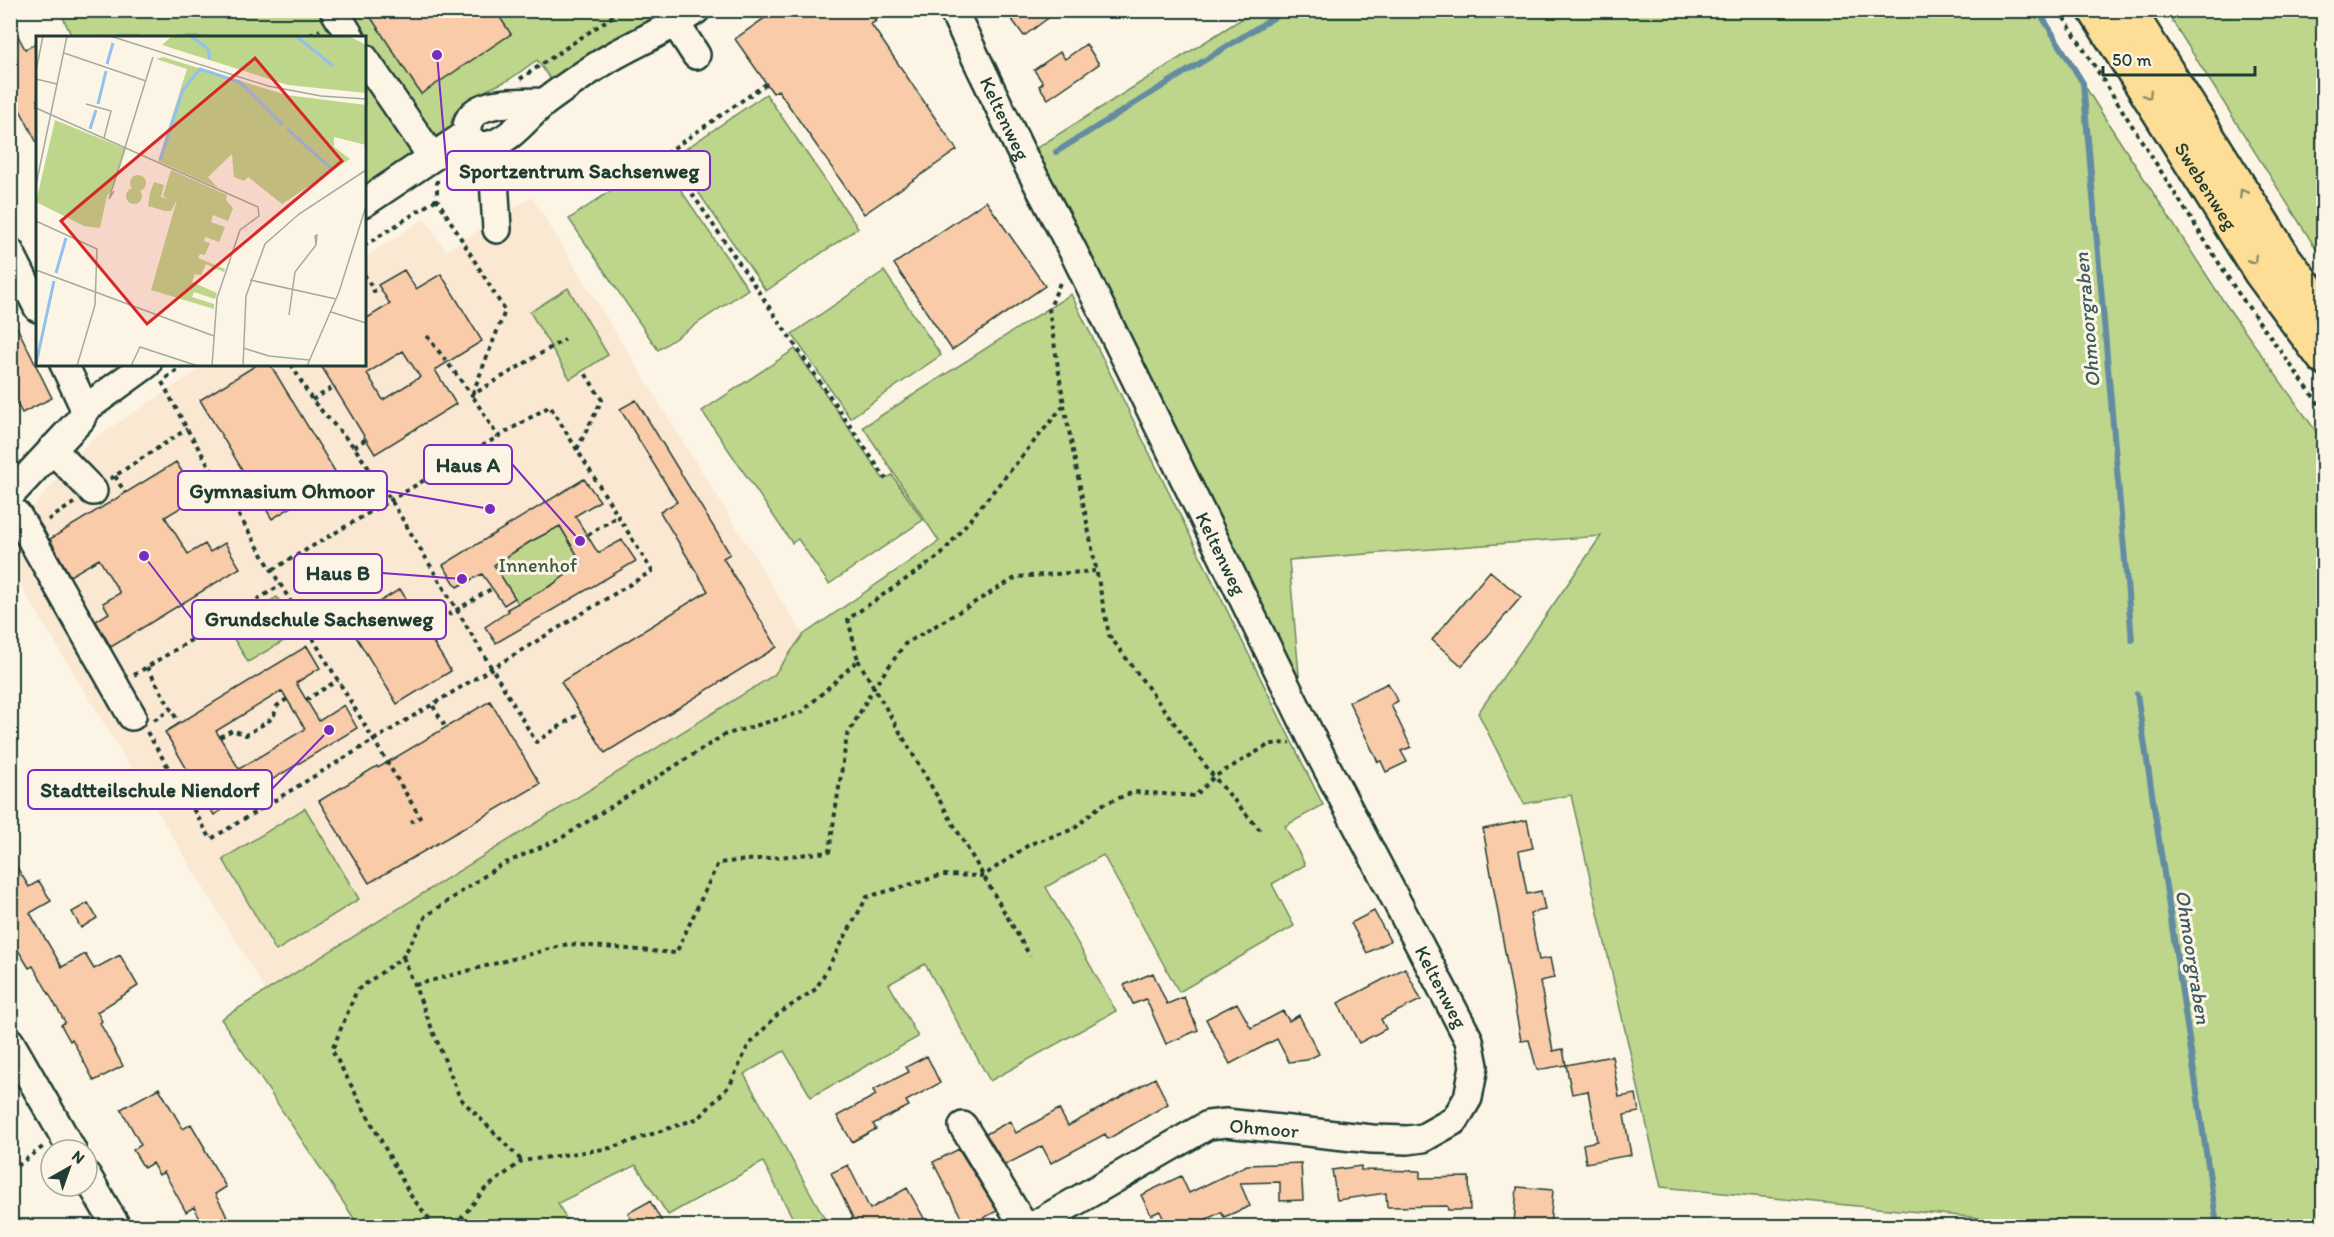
<svg xmlns="http://www.w3.org/2000/svg" width="2334" height="1237" viewBox="0 0 2334 1237" font-family="Itim,sans-serif">
<rect width="100%" height="100%" fill="#fcf5e5"/>
<filter id="ink" filterUnits="userSpaceOnUse"><feTurbulence type="fractalNoise" baseFrequency=".0167" numOctaves="2"/><feDisplacementMap in="SourceGraphic" scale="12" xChannelSelector="R" yChannelSelector="G"/><feConvolveMatrix kernelMatrix="1 2 1 2 8 2 1 2 1" color-interpolation-filters="sRGB"/></filter>
<g filter="url(#ink)">
<!-- built -->
<path fill="#fbe8d3" d="M532,197L803,635L774,675L266,991L11,570V532L90,441L206,365L364,364L365,257L425,218L446,251Z"/>
<!-- green -->
<path fill="#bed58c" stroke="#6e8960" stroke-width="1.5" d="M60,11H680L554,84L537,60C528,66 519,73 510,79C485,93 446,99 451,135L365,193L364,38L72,37Z
M1254,11H2038L2108,123L2224,302L2323,441V1226H2064L1661,1187L1571,795L1524,804L1478,713L1601,536L1289,560L1301,697L1035,149Z
M2166,11H2323V260Z
M766,94L858,228L766,291L674,157Z
M659,158L748,289L658,350L569,219Z
M884,271L941,355L850,418L792,334Z
M568,288L608,355L570,379L530,312Z
M1071,294L1323,805L1285,826L1305,865L1272,884L1294,926L1179,992L1103,855L1046,887L1116,1011L990,1081L925,964L889,984L918,1037L811,1097L784,1051L744,1074L829,1226H797L763,1162L668,1215L636,1165L558,1203L570,1226H359L221,1019L774,675L803,635L939,541L863,427Z
M795,349L884,480L892,475L923,520L829,584L798,539L792,543L702,411Z
M560,526L582,563L552,585L518,603L494,565L528,543Z
M277,597L299,632L248,662L226,626Z
M305,808L359,899L276,951L223,859Z"/>
<g fill="none" stroke-linecap="round" stroke-linejoin="round">
<!-- stream -->
<path stroke="#638ca2" stroke-width="6" d="M2038,10L2083,83L2132,640
M1056,152L1286,10
M2137,694L2217,1225"/>
</g>
<!-- building -->
<path fill="#f9cba8" stroke="#1f3d34" stroke-width="1.5" fill-rule="evenodd" d="M366,10H495L511,34L421,94Z
M776,10H869L876,21L871,24L957,150L864,214L778,90L773,93L735,39Z
M1005,10H1059L1024,36Z
M10,21L25,49L38,43V145L10,90Z
M1086,44L1099,64L1048,99L1039,86L1043,83L1034,70L1060,52L1065,59Z
M986,201L1045,286L952,350L894,264Z
M404,270L416,289L441,274L482,341L435,370L456,404L375,454L320,364H362L364,369V320L390,304L378,285ZM403,351L420,377L383,400L367,373Z
M10,313L52,398L22,413L10,390Z
M258,364H270L339,478L272,519L200,400Z
M636,400L730,554L723,558L777,647L605,753L561,682L708,591L660,512L677,502L620,409Z
M176,462L198,497L165,517L188,554L205,544L210,552L225,543L240,568L111,647L96,621L109,613L103,603L120,593L99,559L70,576L50,539Z
M584,479L600,501L575,516L598,553L622,540L636,561L496,643L485,627L509,611L507,609L552,585L582,563L560,526L528,543L494,565L515,598L504,605L482,574L457,587L443,565Z
M1490,571L1521,597L1462,666L1432,640Z
M400,589L451,671L397,704L347,622Z
M307,646L320,668L296,683L319,721L344,705L357,728L214,815L165,732ZM282,691L305,729L239,769L216,731Z
M1388,683L1398,701L1391,705L1411,747L1401,751L1407,762L1386,772L1381,761L1378,762L1349,702Z
M490,701L540,784L369,883L319,801L377,766L378,768Z
M1527,820L1533,848L1519,851L1527,894L1541,891L1545,910L1530,913L1539,960L1550,958L1554,978L1540,981L1553,1051L1563,1049L1566,1065L1537,1070L1529,1040L1521,1041L1483,829Z
M10,856L29,887L39,881L51,901L30,913L62,967L85,954L94,969L120,955L138,986L97,1012L102,1021L100,1023L123,1066L94,1081L72,1039L70,1041L61,1025L65,1022L33,966L29,968L10,937Z
M88,903L97,918L81,928L72,912Z
M1374,911L1390,941L1367,953L1351,923Z
M1405,968L1421,1000L1381,1019L1386,1029L1359,1043L1338,1003Z
M1153,973L1167,1004L1184,997L1198,1030L1166,1044L1146,999L1133,1004L1124,985Z
M1237,1003L1251,1028L1283,1011L1289,1021L1299,1015L1319,1054L1307,1060L1289,1062L1277,1039L1230,1064L1206,1019Z
M927,1056L940,1083L906,1101L909,1106L873,1124L876,1129L852,1142L837,1116L876,1095L873,1090L909,1072L906,1067Z
M1612,1056L1619,1097L1636,1094L1639,1112L1624,1115L1631,1155L1586,1163L1583,1144L1597,1141L1588,1091L1572,1094L1566,1065Z
M1155,1078L1168,1104L1108,1139L1105,1134L1051,1163L1042,1146L1005,1165L986,1134L1010,1121L1016,1133L1059,1109L1068,1126Z
M159,1088L183,1129L191,1124L205,1148L204,1149L226,1187L215,1194L233,1227H204L194,1207L186,1212L164,1172L159,1175L152,1163L144,1168L133,1150L141,1145L121,1109Z
M959,1149L997,1211L966,1227L933,1162Z
M1301,1163L1303,1200L1280,1201V1182L1240,1183L1250,1206L1224,1217L1221,1212L1191,1227H1167L1160,1211L1151,1215L1141,1195L1181,1176L1189,1193L1247,1165Z
M848,1165L870,1209L907,1188L929,1227H837L853,1218L831,1173Z
M1361,1166V1170L1420,1171V1178L1469,1177L1470,1210H1448L1447,1206L1387,1207L1386,1193L1337,1200L1332,1170Z
M1517,1187L1553,1190L1550,1227L1514,1223Z
M650,1201L665,1227H635L628,1213Z"/>
<g fill="none" stroke-linecap="round" stroke-linejoin="round">
<!-- minor casing -->
<g stroke="#1f3d34" stroke-width="32">
<g id="minor">
<path d="M334,10L351,38"/>
<path id="s1" d="M953,10L1020,150L1073,251L1314,743L1469,1040L1474,1066L1468,1098L1455,1120L1423,1138L1408,1140L1372,1139L1226,1123L1208,1125L1033,1226"/>
<path d="M676,24L696,55"/>
<path d="M364,58L432,157"/>
<path d="M545,102C522,103 467,98 467,129C466,144 481,148 493,144C514,137 529,114 546,101C568,85 592,68 615,55C642,40 670,28 696,10"/>
<path d="M492,145L497,229"/>
<path d="M364,203L467,134"/>
<path d="M10,252L38,308"/>
<path d="M64,364L85,409"/>
<path d="M52,449L93,491"/>
<path d="M10,495L81,419L85,409L147,364"/>
<path d="M10,509L17,515L28,533L132,716"/>
<path d="M10,1042L72,1150"/>
<path d="M963,1126L1024,1226"/>
<path d="M87,1176L116,1226"/>
</g>
</g>
<!-- major casing -->
<g stroke="#1f3d34" stroke-width="38">
<g id="major">
<path id="s2" d="M2095,10L2261,273L2324,358"/>
<path d="M2128,10L2284,258L2324,311"/>
</g>
</g>
<!-- path -->
<path stroke="#1f3d34" stroke-width="4" stroke-dasharray="4.5 4.5" stroke-linecap="butt" d="M2059,10L2236,290L2324,411
M310,35L320,30
M520,79L622,10
M766,84L665,154L886,479
M437,180V199L505,311L472,395L498,437
M364,246L437,199
M364,274L375,293
M427,336L472,395L565,339
M291,364L312,400L354,447L391,500L536,742L580,713
M166,378L186,364
M162,382L187,429L420,817L411,822
M312,400L334,387
M1064,405L1109,635L1214,777L1260,830
M354,447L366,439
M577,449L602,400L585,373
M115,476L125,493
M110,479L187,429
M48,520L74,503
M588,535L618,516
M425,629L491,589
M858,660L1030,956
M147,667L179,723
M134,675L281,585
M306,700L338,680
M433,706L446,728
M154,720L171,709
M147,732L211,839L652,571L550,406L272,570
M220,737L232,730L246,735L273,718L277,706L287,699
M403,957L460,1098L522,1161
M415,985L568,944L676,953L718,863L829,852L847,736L874,687L905,644L1017,577L1095,571
M10,1171L44,1146
M435,1226L411,1196L332,1050L357,990L403,957L426,916L499,866L563,837L724,735L802,712L858,660L848,619L941,555L1064,405L1049,310L1061,280
M455,1226L485,1189L522,1161L611,1148L699,1118L730,1085L748,1046L778,1014L816,989L867,897L943,875L983,876L1030,844L1074,829L1101,805L1134,792L1195,796L1214,777L1270,744L1290,743"/>
<!-- minor -->
<use href="#minor" stroke="#fcf5e5" stroke-width="27"/>
<!-- major -->
<use href="#major" stroke="#fedd96" stroke-width="33"/>
</g>
<!-- one-way arrows -->
<defs><path id="oneway-chevron" d="M-2-3.5L2.5 0L-2 3.5" fill="none" stroke-width="1.6" stroke-linecap="round" stroke-linejoin="round" transform="scale(1.5)"/></defs>
<g stroke="#8e8d65">
<use href="#oneway-chevron" transform="translate(2148 95) rotate(58)"/>
<use href="#oneway-chevron" transform="translate(2243 193) rotate(-122)"/>
<use href="#oneway-chevron" transform="translate(2253 260) rotate(58)"/>
</g>
</g>
<g text-anchor="middle" stroke-width="6" stroke-linejoin="round" paint-order="stroke">
<!-- street labels -->
<g font-size="20" fill="#1f3d34" stroke="#fcf5e5">
<text dy="7" stroke="none"><textPath href="#s1" startOffset="120">Keltenweg</textPath></text>
<text dy="7" stroke="none"><textPath href="#s2" startOffset="208">Swebenweg</textPath></text>
<text dy="7" stroke="none"><textPath href="#s1" startOffset="606">Keltenweg</textPath></text>
<text dy="7" stroke="none"><textPath href="#s1" startOffset="1092">Keltenweg</textPath></text>
<text transform="translate(1264 1128) rotate(5)" y="7">Ohmoor</text>
</g>
<!-- park labels -->
<g font-size="20" fill="#3f5b46" stroke="#fcf5e5">
<text x="538" y="572">Innenhof</text>
</g>
<!-- water labels -->
<g font-size="21" font-style="italic" fill="#3c5e62" stroke="#fcf5e5">
<text transform="translate(2087 320) rotate(-95)" y="7">Ohmoorgraben</text>
<text transform="translate(2193 957) rotate(81)" y="7">Ohmoorgraben</text>
</g>
</g>
<!-- overview -->
<g transform="translate(36 36)">
<rect width="330" height="330" fill="#fcf5e5"/>
<path d="M136,0H313L330,9V57L252,49L126,9ZM127,21L250,59L330,69V109L298,101V111L314,123L246,168L212,141L208,145L198,141L196,118L172,141L182,152L122,125L151,33L120,23ZM19,84L90,113L77,153L71,160L64,192L48,190L0,166ZM135,134L191,159L190,164L197,172L192,185L177,179L175,186L189,191L183,206L169,201L168,205L174,207L169,219L164,218L162,222L189,233L188,236L170,228L165,239L159,238L156,246L181,257L179,263L158,256L156,261L178,268V273L115,254L141,164L135,175H129L112,170L114,157L118,146L128,149L125,161L132,163L127,160ZM94 147a8 8 0 1 1 16 0a8 8 0 1 1-16 0ZM90 160a8 8 0 1 1 16 0a8 8 0 1 1-16 0Z" fill="#bed58c"/>
<path fill="none" stroke="#91c1ec" stroke-width="3" d="M155,0L172,13L174,23M260,0L297,30M71,28L77,7M62,68L70,35M54,93L60,74M251,93L295,132M124,124L147,54L164,33L204,46L247,89M20,237L30,202M0,328L18,245"/>
<path fill="none" stroke="#a4ab9e" stroke-width="1.5" d="M74,0L232,50L285,60L330,63M28,17L110,45M0,35L7,0M0,43L21,48M50,68L75,75L68,102M0,72L222,171L223,180L204,194L181,262L176,330M0,149L31,0M78,155L73,163L117,21M0,185L61,213L59,269L41,330M0,234L178,300M214,244L300,263M295,276L330,287M253,279L259,236L280,209L281,199L279,200L280,209M207,312L233,320L273,324M95,330L104,311L162,330M207,330L210,260L229,208L263,178L330,134M271,330L303,256L330,170"/>
<path fill="#d62828" fill-opacity="0.15" stroke="#d62828" stroke-width="3" d="M219,22L306,125L111,288L25,185Z"/>
<rect width="330" height="330" fill="none" stroke="#1f3d34" stroke-width="3"/>
</g>
<!-- callouts -->
<path fill="none" stroke="#7b2cbf" stroke-width="2" d="M437 55L447 171M580 541L512 464M490 509L387 491M462 579L382 573M144 556L192 619M329 730L272 789"/>
<g fill="#7b2cbf" stroke="#fcf5e5" stroke-width="2">
<circle cx="437" cy="55" r="6"/>
<circle cx="580" cy="541" r="6"/>
<circle cx="490" cy="509" r="6"/>
<circle cx="462" cy="579" r="6"/>
<circle cx="144" cy="556" r="6"/>
<circle cx="329" cy="730" r="6"/>
</g>
<g fill="#fcf5e5" stroke="#7b2cbf" stroke-width="2">
<rect x="447" y="151" width="263" height="39" rx="6"/>
<rect x="424" y="445" width="88" height="39" rx="6"/>
<rect x="178" y="471" width="209" height="39" rx="6"/>
<rect x="294" y="554" width="88" height="39" rx="6"/>
<rect x="192" y="600" width="254" height="39" rx="6"/>
<rect x="28" y="770" width="244" height="39" rx="6"/>
</g>
<g font-size="21" text-anchor="middle" font-weight="bold" fill="#1f3d34">
<text x="579" y="178">Sportzentrum Sachsenweg</text>
<text x="468" y="472">Haus A</text>
<text x="282" y="498">Gymnasium Ohmoor</text>
<text x="338" y="580">Haus B</text>
<text x="319" y="626">Grundschule Sachsenweg</text>
<text x="150" y="797">Stadtteilschule Niendorf</text>
</g>
<!-- margin -->
<rect width="2334" height="1237" fill="none" stroke="#fcf5e5" stroke-width="36"/>
<rect x="18" y="18" width="2298" height="1201" fill="none" stroke="#1f3d34" stroke-width="2" filter="url(#ink)"/>
<!-- north arrow -->
<g transform="translate(69 1168) rotate(40)"><circle r="28" fill="#fcf5e5" stroke="#a4ab9e" stroke-width="1.5"/>
<path d="M0-4.5L10 22L0 15L-10 22Z" fill="#1f3d34"/>
<text y="-9" font-size="16" font-weight="bold" text-anchor="middle" fill="#1f3d34">N</text>
</g>
<!-- scale -->
<path d="M2103 66v9h152v-9" fill="none" stroke="#1f3d34" stroke-width="3"/>
<text x="2112" y="66" font-size="18" fill="#1f3d34" stroke="#fcf5e5" stroke-width="4.5" paint-order="stroke">50 m</text>
</svg>
